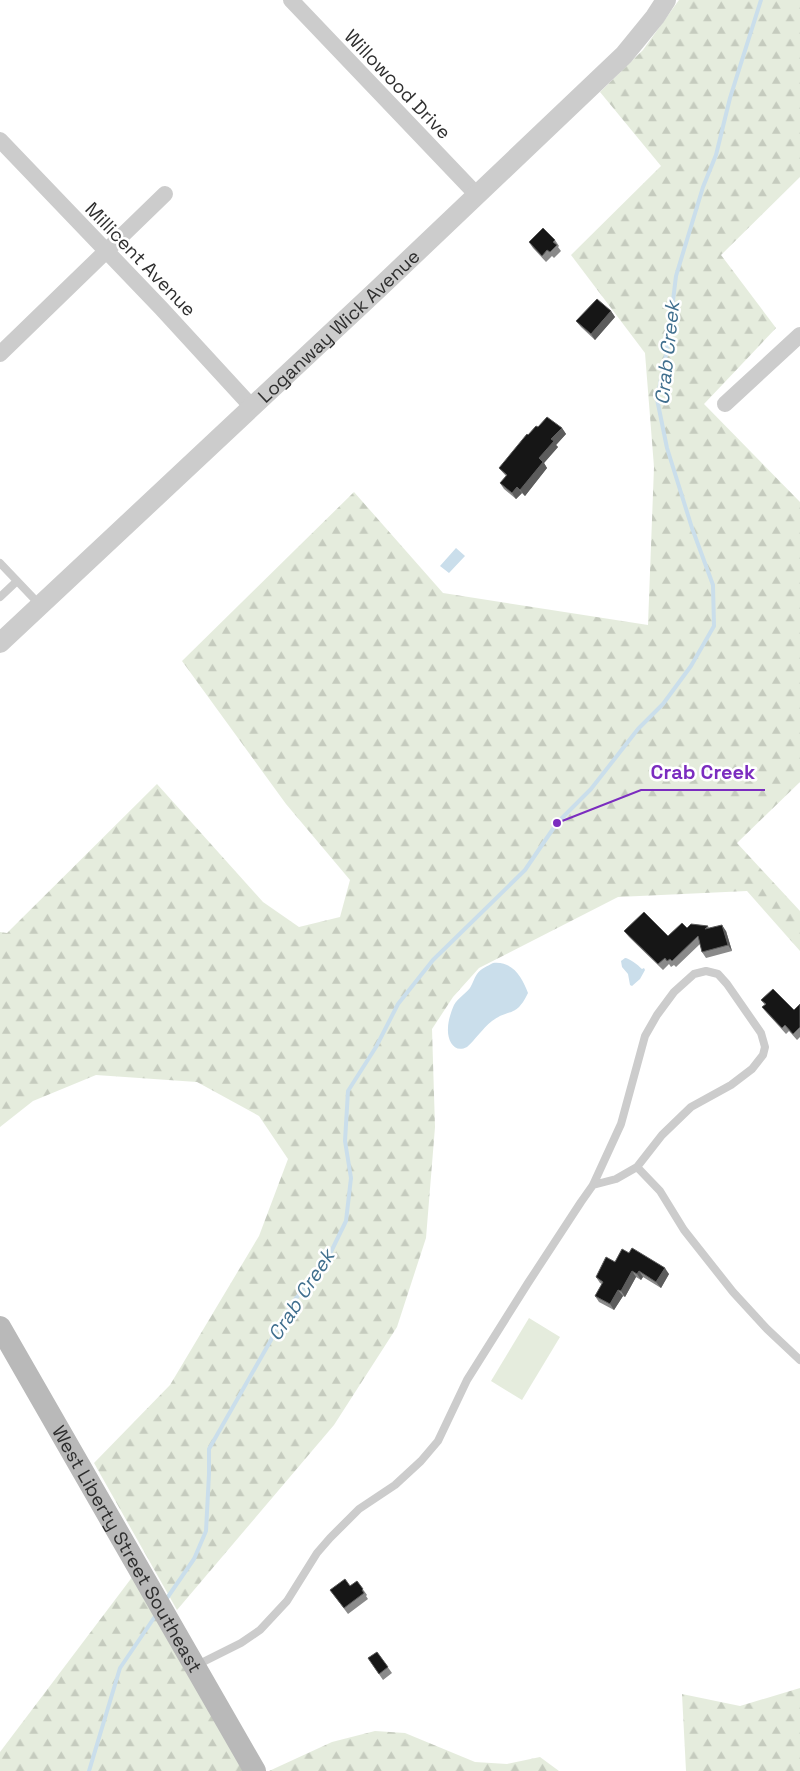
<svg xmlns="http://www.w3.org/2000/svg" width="800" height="1771" viewBox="0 0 800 1771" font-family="'Space Grotesk',sans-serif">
<defs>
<pattern id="forest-firs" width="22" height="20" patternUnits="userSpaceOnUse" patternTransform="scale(1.25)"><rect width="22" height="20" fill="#e5ecdd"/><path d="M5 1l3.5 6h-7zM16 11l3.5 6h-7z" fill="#c5cbbe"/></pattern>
</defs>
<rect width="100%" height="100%" fill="#fff"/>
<!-- green -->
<path fill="#e5ecdd" d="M529,1318L560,1337L522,1400L491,1381Z"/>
<!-- forest -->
<path fill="url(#forest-firs)" d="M679,0H800V177L721,255L776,328L704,404L800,502V782L737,843L800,911V951L747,891L618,897L479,968L453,997L432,1029L435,1127L426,1238L397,1327L334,1425L177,1610L94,1463L170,1385L259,1236L288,1159L259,1116L197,1082L96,1075L33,1101L0,1127V932L7,933L157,784L263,902L299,927L340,917L350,880L286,804L182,661L354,492L443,593L648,625L654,467L645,353L571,255L661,166L600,92L643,50Z
M133,1576L245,1771H0V1752Z
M800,1688V1771H686L682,1694L740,1706Z
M375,1731L405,1733L475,1762L507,1764L540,1757L559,1771H269L332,1742Z"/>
<!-- water -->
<path fill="#cadeeb" d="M456,548L465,556L449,573L440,566Z
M625,958C629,958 638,965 642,969L644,968L645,970L640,979L632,986L630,985L628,974L622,967L621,961Z
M493,963C513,961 522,977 528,993C516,1018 510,1008 492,1021C482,1029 476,1039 467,1047C454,1054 447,1040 448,1028C448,1021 451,1012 454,1005C458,998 465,994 470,988C473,983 474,978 477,974C481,968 488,966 493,963Z"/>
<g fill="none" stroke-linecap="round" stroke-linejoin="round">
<!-- stream -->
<path stroke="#cadeeb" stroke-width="4" d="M165,1601L194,1559L206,1531L209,1474V1449L292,1303L325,1264L346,1221L351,1178L345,1141L348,1091L376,1047L398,1004L433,960L525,870L557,823L591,789L638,729L663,704L691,666L714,626L713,585L692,528L667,448L657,399L667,350L676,276L703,187L716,155L730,98L761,0
M89,1771L120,1668L156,1615"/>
<!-- service -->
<path stroke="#ccc" stroke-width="8" d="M0,563L40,605
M0,597L17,581
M637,1167L660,1191L684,1230L733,1292L767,1329L800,1360
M197,1665L241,1643L260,1630L287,1601L317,1553L330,1538L359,1509L395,1485L421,1461L438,1441L467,1380L528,1283L581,1202L593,1185L621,1124L645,1036L657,1015L674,992L694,974L706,971L718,974L727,984L761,1033L765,1047L763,1055L752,1069L731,1085L691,1107L662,1135L637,1167L616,1179L593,1185"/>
<!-- minor -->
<path stroke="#ccc" stroke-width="16" d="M291,0L477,195
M0,140L161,308L252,407
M0,354L165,194
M725,404L800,335"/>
<!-- tertiary -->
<path stroke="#ccc" stroke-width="20" id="s1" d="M0,643L377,290L624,55L655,17L666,0"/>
<!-- secondary -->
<path stroke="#b9b9b9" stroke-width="22" id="s2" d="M0,1327L255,1771"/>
</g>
<!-- wall -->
<path fill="#8a8a8a" d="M555,240L559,246L558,247L561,251L554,258L552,256L546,262L533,248L529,242Z
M611,311L615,317L595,340L581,327L576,321Z
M538,427L562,428L566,434L556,445L558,447L544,463L547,468L525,496L522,493L516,499L504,489L500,483L506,476L499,468L528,435Z
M708,926L709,928L726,931L732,951L706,958L702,952L700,944L676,967L674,965L671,967L669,964L663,970L629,937L624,931L668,936L687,928Z
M761,1000L794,1010L800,1004V1037L797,1040L789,1031L786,1034L767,1013L762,1007L765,1005Z
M629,1253L669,1274L661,1288L643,1277L641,1280L636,1277L625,1297L623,1296L614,1310L599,1302L595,1296L602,1284L600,1283L596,1277L615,1262Z
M357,1581L367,1595L366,1596L368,1599L348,1614L330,1590L350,1586Z
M377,1652L392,1673L383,1680L368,1658Z"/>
<!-- shaded-wall -->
<path fill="#5c5c5c" d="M611,311L615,317L595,340L591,334Z
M562,428L566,434L556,445L558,447L544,463L547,468L525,496L520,490L539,458L551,439Z
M517,487L522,493L516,499L512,493Z
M722,925L726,931L732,951L728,945Z
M665,1268L669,1274L661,1288L656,1282Z
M632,1271L636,1277L625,1297L621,1291Z
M639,1271L643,1277L641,1280L637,1274Z
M618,1290L623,1296L614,1310L610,1304Z"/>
<!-- building -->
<path fill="#161616" stroke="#5c5c5c" d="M543,228L555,240L553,242L557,245L550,252L547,250L542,256L529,242Z
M597,299L611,311L591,334L576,321Z
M547,417L562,428L551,439L554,441L539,458L543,462L520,490L517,487L512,493L500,483L507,475L499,468L527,434L528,435L536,426L538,427Z
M644,912L668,936L682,923L687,928L691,924L708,926L705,929L722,925L728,945L702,952L698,936L672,961L670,959L667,961L665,958L658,964L624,931Z
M773,989L794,1010L800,1004V1027L793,1034L785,1025L782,1028L762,1007L766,1004L761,1000Z
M632,1248L665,1268L656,1282L639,1271L637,1274L632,1271L621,1291L618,1290L610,1304L595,1296L603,1282L596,1277L606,1257L615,1262L622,1249L629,1253Z
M345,1579L350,1586L357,1581L363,1589L362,1590L364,1593L344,1608L330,1590Z
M377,1652L388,1667L379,1674L368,1658Z"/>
<g text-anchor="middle" stroke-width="5" stroke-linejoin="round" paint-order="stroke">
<!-- street labels -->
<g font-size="19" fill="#2f2f2f" stroke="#fff">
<text transform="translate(398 84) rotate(46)" y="7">Willowood Drive</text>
<text transform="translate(141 259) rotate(46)" y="7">Millicent Avenue</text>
<text dy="7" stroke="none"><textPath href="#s1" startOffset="464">Loganway Wick Avenue</textPath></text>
<text dy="7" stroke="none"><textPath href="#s2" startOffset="256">West Liberty Street Southeast</textPath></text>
</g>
<!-- water labels -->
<g font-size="20" font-style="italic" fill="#406f8e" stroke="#fff">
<text transform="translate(667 353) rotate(-84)" y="7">Crab Creek</text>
<text transform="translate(301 1295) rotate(-57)" y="7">Crab Creek</text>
</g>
</g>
<!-- callouts -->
<path fill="none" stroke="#7b2cbf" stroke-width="2" d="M557 823L641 790H765"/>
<circle fill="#7b2cbf" stroke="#fff" stroke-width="2" cx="557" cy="823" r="5"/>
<g font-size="20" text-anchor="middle" font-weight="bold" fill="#7b2cbf" stroke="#fff" stroke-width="5" stroke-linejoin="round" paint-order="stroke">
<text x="703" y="779">Crab Creek</text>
</g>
</svg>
